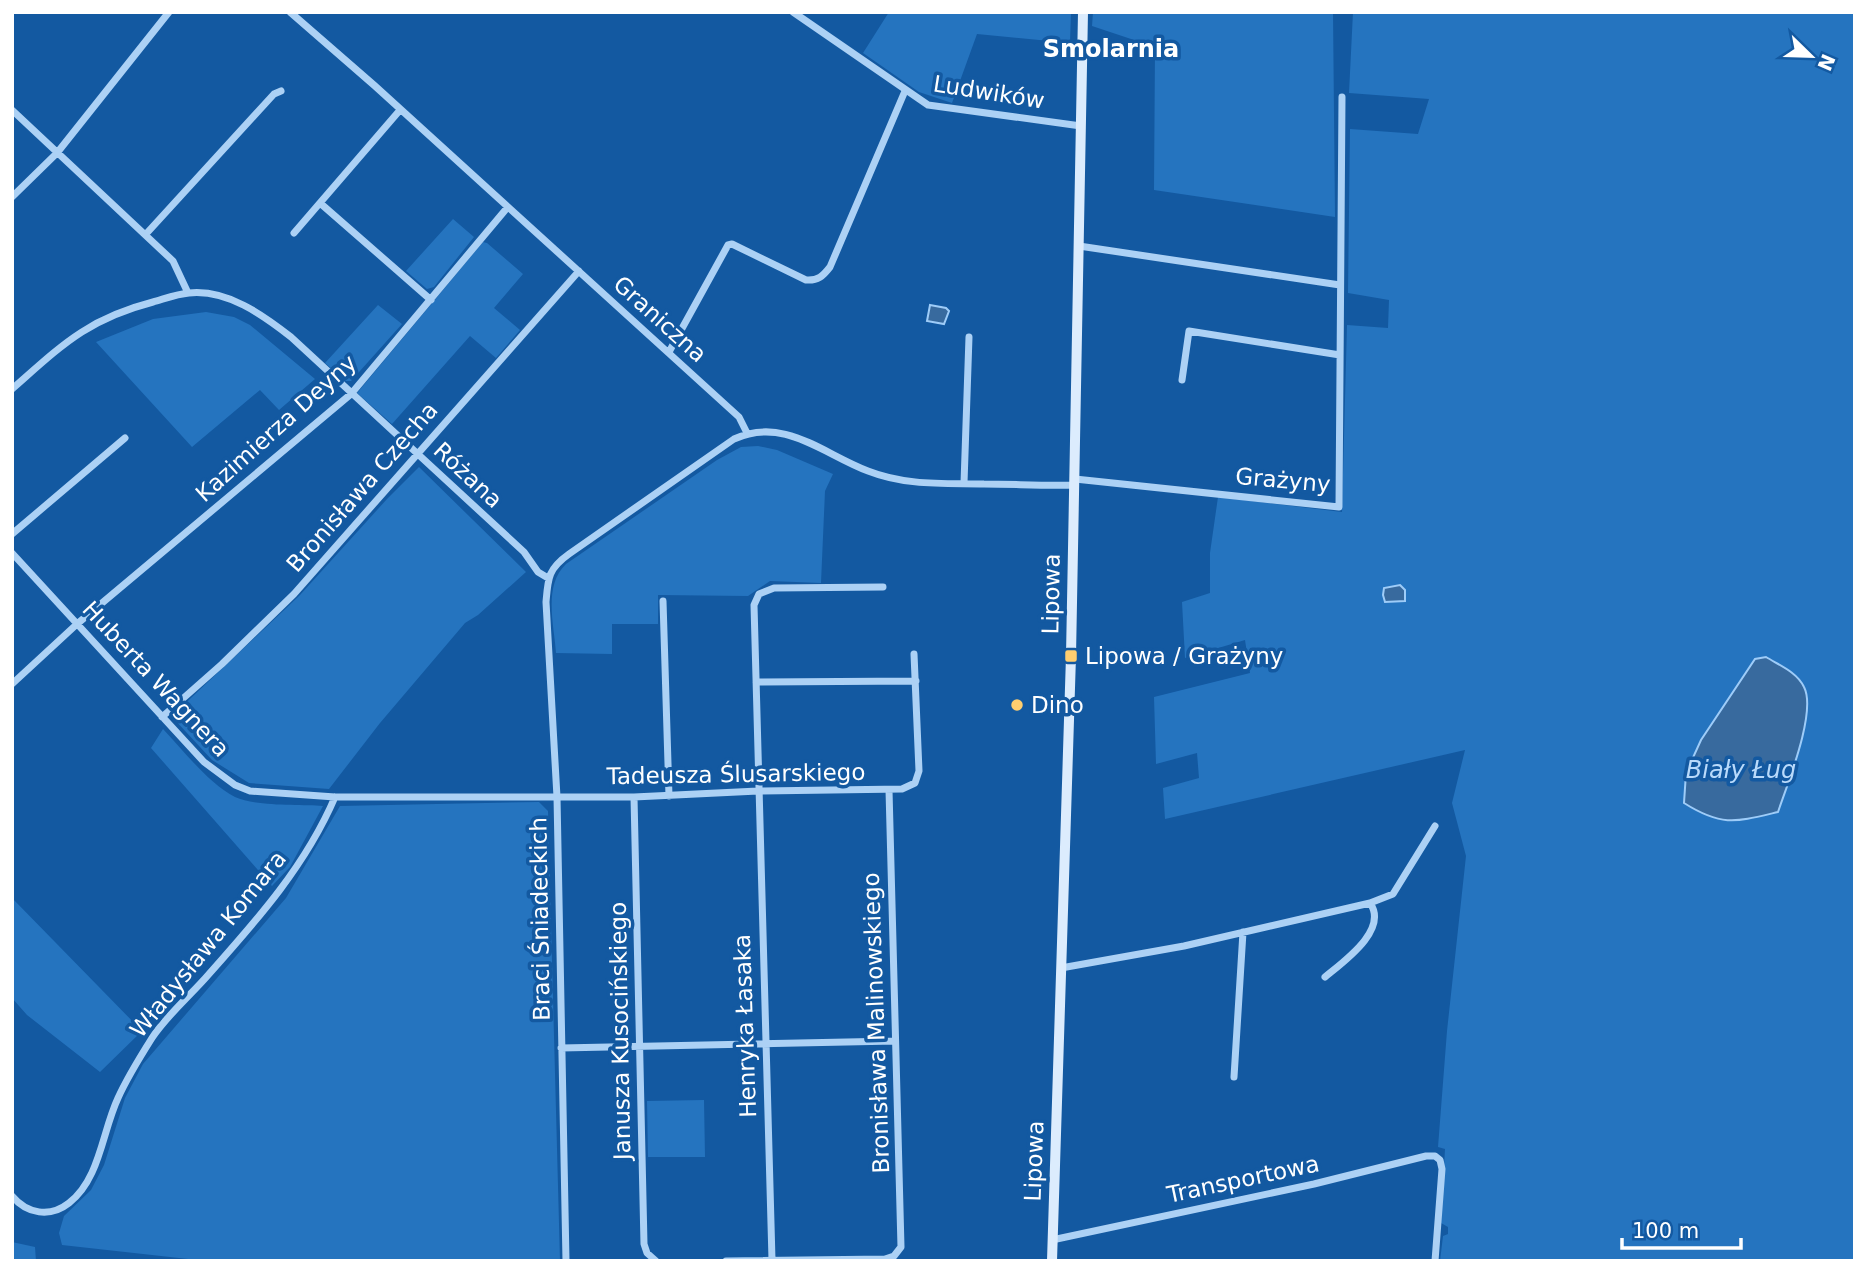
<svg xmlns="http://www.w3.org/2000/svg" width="1867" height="1273" viewBox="0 0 1867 1273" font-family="'DejaVu Sans',sans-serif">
<rect width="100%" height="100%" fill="#1359a1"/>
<!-- green -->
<path fill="#2574bf" d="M889,12H1071L1070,43L977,34L952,103L919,92L863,53Z
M1093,12H1333L1335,217L1154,190L1155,47L1092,26Z
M1353,12H1855V1261H1440L1443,1236L1448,1234V1227L1441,1223L1445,1149L1438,1147L1447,1031L1466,856L1452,803L1465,750L1165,819L1163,788L1199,778L1197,753L1156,764L1154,697L1250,673L1245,640L1185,658L1182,602L1210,593V553L1218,497L1342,512L1347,325L1388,328L1389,300L1348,293L1350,129L1418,134L1429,99L1349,93Z
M453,219L474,237L434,287L427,289L406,271Z
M483,242L487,243L523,274L494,308L520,330L496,358L470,336L392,424L357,393Z
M378,305L402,324L351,381H346L325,363Z
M206,312L234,317L250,325L315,379L279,410L260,390L192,447L96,342L153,319Z
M758,446L777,450L833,474L825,491L821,583L770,581L748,596L658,595V624H612V654L556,653C554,624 543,586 566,564L717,460L741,447Z
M419,467L526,572L478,615L465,623L380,723L329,789L249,783L212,760L174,719V714L300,595L387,499Z
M163,729C185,752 207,782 235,797C256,807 300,804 323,806L290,867L272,886L151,748Z
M539,802L548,811L560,1261H206L62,1245L59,1233L64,1216L91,1190L104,1165L125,1098L143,1064L286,898L340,806Z
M12,898L142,1031L100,1072L27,1015L12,998Z
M704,1100L705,1157H648L647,1101Z
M12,1242L35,1247L36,1261H12Z"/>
<!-- water -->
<path fill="#386a9e" stroke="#9eccf8" stroke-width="2" d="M930,305L946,308L949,311L944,324L927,321Z
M1400,585L1405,590V601L1385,602L1383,595L1384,588Z
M1766,657C1779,665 1797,672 1804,687C1817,712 1787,785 1778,812C1736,822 1722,827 1684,803L1686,773L1701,740L1755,659Z"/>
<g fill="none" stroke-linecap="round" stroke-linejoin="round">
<!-- street -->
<path stroke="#acd1f5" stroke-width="7" d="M290,12L375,86L739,417L747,433
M793,12L928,105L1081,126
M12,110L173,261L188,293
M12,197L57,153L169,12
M320,203L431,300
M294,233L400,110
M146,234L274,94L281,91
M1079,246L1340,285
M669,352L728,245L732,244L806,280C818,281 823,276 830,267L905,91
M1182,380L1189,331L1340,355
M12,389C61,346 87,319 153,302C164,299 177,294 189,293C227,289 263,315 291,337L524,552L538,572L548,578
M1075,479L1339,507L1342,97
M964,483L969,337
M12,534L125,438
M12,553L204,762L235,785L250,791L335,797H634L758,791L902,789L915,783L919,771L914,654
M663,601L669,796
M756,682L916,681
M12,684L77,624L351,394L507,208
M162,717L222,664L294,594L579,271
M634,797L644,1244L647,1253L656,1261
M1370,903L1393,894L1435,826
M1061,968L1184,946L1370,903C1389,930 1343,962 1325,977
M561,1048L895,1041
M1234,1077L1243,932
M12,1196C27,1214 50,1218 69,1203C100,1179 102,1132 118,1098C127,1078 140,1057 152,1038C167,1015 191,995 209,974C258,919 306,865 335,797
M1052,1240L1314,1184L1426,1156H1435L1440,1160L1442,1169L1435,1261
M772,1260L754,605L759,594L774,588L883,587
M566,1261L557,797L546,602C548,578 548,569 569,554L734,439C784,416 823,454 868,471C906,486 945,483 984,484C1014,484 1045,486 1075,485
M726,1261L885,1259L894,1256L901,1247L889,790"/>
<!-- secondary -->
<path stroke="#dcecfd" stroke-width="10" d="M1052,1261L1071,656L1083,12"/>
</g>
<!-- markers -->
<g fill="#ffce6f" stroke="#1359a1" stroke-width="2.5">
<rect x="1064" y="649" width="14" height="14" rx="3.5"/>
<circle cx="1017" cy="705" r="7"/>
</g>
<g text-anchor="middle" stroke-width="7" stroke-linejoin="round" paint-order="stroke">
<!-- street labels -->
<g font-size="23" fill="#fff" stroke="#1359a1">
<text transform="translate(989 92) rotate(9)" y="8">Ludwików</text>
<text transform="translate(660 319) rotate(42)" y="8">Graniczna</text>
<text transform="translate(276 428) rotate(-42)" y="8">Kazimierza Deyny</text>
<text transform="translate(468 475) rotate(43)" y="8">Różana</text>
<text transform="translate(1283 480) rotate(5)" y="8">Grażyny</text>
<text transform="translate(362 487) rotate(-49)" y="8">Bronisława Czecha</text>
<text transform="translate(1051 594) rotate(-89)" y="8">Lipowa</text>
<text transform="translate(156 679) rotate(47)" y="8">Huberta Wagnera</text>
<text transform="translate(736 774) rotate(-1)" y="8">Tadeusza Ślusarskiego</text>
<text transform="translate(540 919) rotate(-91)" y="8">Braci Śniadeckich</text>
<text transform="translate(208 944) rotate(-51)" y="8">Władysława Komara</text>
<text transform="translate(876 1023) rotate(-92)" y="8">Bronisława Malinowskiego</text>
<text transform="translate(745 1026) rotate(-92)" y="8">Henryka Łasaka</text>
<text transform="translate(620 1031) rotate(-91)" y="8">Janusza Kusocińskiego</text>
<text transform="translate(1034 1161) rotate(-88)" y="8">Lipowa</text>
<text transform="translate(1243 1179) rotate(-12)" y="8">Transportowa</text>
</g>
<!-- poi labels -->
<g font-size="23" fill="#fff" stroke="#1359a1" text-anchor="start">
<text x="1085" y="664">Lipowa / Grażyny</text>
<text x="1031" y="713">Dino</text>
</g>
<!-- neighbourhood labels -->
<g font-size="24" font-weight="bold" fill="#fff" stroke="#1359a1">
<text x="1111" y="57">Smolarnia</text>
</g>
<!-- water labels -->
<g font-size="24" font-style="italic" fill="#b9dafb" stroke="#1359a1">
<text x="1741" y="778">Biały Ług</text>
</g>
</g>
<!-- border -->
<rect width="1867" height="1273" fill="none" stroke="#ffffff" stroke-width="28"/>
<!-- north arrow -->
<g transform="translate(1811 56) rotate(113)" stroke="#1359a1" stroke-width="5" paint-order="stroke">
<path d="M0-5L12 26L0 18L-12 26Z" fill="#ffffff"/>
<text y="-10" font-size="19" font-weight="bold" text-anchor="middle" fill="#ffffff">N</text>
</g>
<!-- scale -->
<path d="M1622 1238v10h119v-10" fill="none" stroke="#ffffff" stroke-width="3.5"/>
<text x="1632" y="1238" font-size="21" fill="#ffffff" stroke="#1359a1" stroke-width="5" paint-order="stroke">100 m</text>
</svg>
